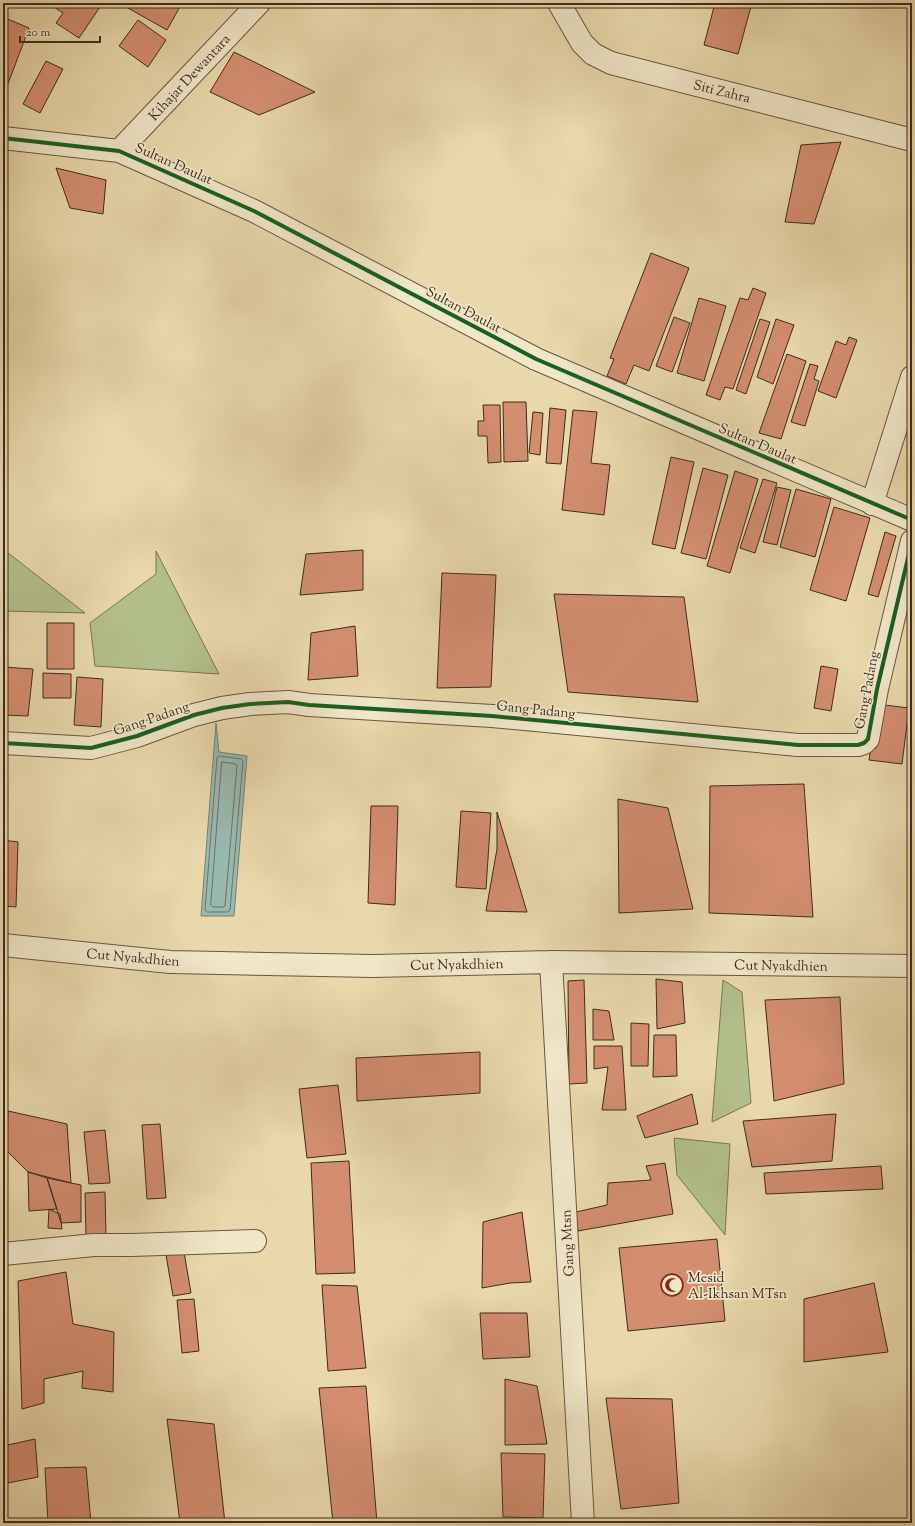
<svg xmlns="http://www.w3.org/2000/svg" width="915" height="1526" viewBox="0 0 915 1526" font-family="'Sorts Mill Goudy',serif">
<rect width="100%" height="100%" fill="#e8d8ab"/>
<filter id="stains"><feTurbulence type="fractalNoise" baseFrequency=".005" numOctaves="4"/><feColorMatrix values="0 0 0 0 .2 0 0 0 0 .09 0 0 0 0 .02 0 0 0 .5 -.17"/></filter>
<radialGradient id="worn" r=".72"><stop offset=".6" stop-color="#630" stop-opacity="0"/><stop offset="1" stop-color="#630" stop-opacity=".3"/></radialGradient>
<!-- green -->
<path fill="#b3bf8b" stroke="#7a7456" d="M3,549L85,613L3,611Z
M156,551L219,674L95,666L90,623L156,574Z
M723,980L742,992L751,1103L712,1122Z
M674,1138L730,1144L725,1235L677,1175Z"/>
<!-- water -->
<path fill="#98b9af" stroke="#758076" d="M216,723L219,752L247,756L234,916H201Z"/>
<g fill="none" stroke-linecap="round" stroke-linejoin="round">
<!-- shore -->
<path stroke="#6c7268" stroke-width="1" d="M219,756L241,759L243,761L230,910L228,912H207L205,910L217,758Z
M222,762L236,764L237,766L225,906L224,907H213L211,905Z"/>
</g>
<!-- building -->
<path fill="#d38e70" stroke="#412a20" d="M52,3H95L100,7L79,38L56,23L63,13L51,5Z
M119,3H182L167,30Z
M715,3H752L738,54L704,45Z
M3,17L29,28L3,97Z
M138,20L166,40L148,67L119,46Z
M234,52L315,92L259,115L210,92Z
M46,61L63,69L40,113L23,104Z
M841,142L814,224L785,222L801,145Z
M56,168L106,180L103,214L70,208Z
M651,253L689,268L649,371L634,365L626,384L607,376L614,359L610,358Z
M753,288L766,293L733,389L725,387L720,400L706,395L740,298L748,300Z
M699,298L726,306L704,381L677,373Z
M674,317L690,323L672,372L656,366Z
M760,319L770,322L746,394L736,390Z
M776,319L794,325L773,384L757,377Z
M849,337L857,340L836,398L818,391L836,341L846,345Z
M787,354L806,361L781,439L759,433Z
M810,364L818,366L814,379L819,381L805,426L791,422Z
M503,402H526L528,461L504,462Z
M483,405H500L501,462L488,463L487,436H478V421H484Z
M550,408L566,410L561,464L546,463Z
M573,410L597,412L591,463L610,465L604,515L562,510Z
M533,412L543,413L540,455L529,453Z
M671,457L694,462L675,549L652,544Z
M703,468L728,475L706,559L681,553Z
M735,471L758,479L730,573L707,566Z
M763,479L777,483L755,553L740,548Z
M777,487L791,490L777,545L763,542Z
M796,489L831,499L815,557L780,547Z
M834,507L870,518L846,601L810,590Z
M885,532L896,536L878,597L868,594Z
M363,550V590L300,595L306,554Z
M442,573L496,575L491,687L437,688Z
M554,594L684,597L698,702L568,692Z
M47,623H74V669H47Z
M355,626L358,676L308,680L311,633Z
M821,666L838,669L831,711L814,708Z
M3,667L33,669L28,716L3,715Z
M43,673L71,674V698H43Z
M77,677L103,679L101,727L74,725Z
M876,704L909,708L902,764L869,760L871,747L876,748L877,733Z
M804,784L813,917L709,913L710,786Z
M618,799L668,808L693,909L619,913Z
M371,806H398L395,905L368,903Z
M461,811L491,813L486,889L456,887Z
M497,812L527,912L486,911L497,849Z
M3,840L18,842L16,907L3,906Z
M656,979L682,982L685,1023L657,1029Z
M584,980L587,1083L569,1084L568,981Z
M840,997L844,1084L774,1101L765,1000Z
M593,1009L609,1011L614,1040H593Z
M631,1023L649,1024L648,1066H631Z
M654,1035H676L677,1076L653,1077Z
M594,1046H622L626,1110H602L608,1067L594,1069Z
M480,1052V1093L357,1101L356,1058Z
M338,1085L346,1154L307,1158L299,1089Z
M692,1094L698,1124L645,1138L637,1116Z
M8,1111L67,1124L71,1183L28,1172L7,1151Z
M836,1114L832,1161L752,1167L743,1121Z
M160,1124L166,1198L147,1199L142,1125Z
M105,1130L110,1183L89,1184L84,1132Z
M349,1161L355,1273L316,1274L311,1163Z
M665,1163L673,1214L578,1231L576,1212L607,1205L608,1183L651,1180L646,1166Z
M881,1166L883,1189L766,1194L764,1173Z
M28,1172L47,1178L57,1209L29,1211Z
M47,1178L81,1185V1222L61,1223Z
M105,1192L106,1235L86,1236L85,1193Z
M49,1209L60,1214L62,1229L48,1228Z
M522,1212L531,1282L510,1283L482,1288L483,1222Z
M717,1239L725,1321L628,1331L619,1248Z
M184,1252L191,1293L173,1296L166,1255Z
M66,1272L73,1324L114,1332L113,1392L82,1388L83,1371L44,1379V1403L22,1409L18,1281Z
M874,1283L888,1352L804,1362V1299Z
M322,1285L357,1286L366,1368L328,1371Z
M194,1299L199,1351L182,1353L177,1300Z
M480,1313H527L530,1357L483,1359Z
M505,1379L537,1386L547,1444L505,1445Z
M366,1386L377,1523H333L319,1388Z
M606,1398L672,1399L679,1503L621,1509Z
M167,1419L214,1424L225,1523H180Z
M35,1439L38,1477L8,1483L3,1446Z
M501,1453L545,1454L543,1518L503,1517Z
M86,1467L91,1523H48L45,1468Z"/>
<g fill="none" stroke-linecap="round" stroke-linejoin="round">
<!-- minor casing -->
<g stroke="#6b5643" stroke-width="24">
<path id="minor" d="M559,3L582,43L593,54L611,63L912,140
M3,138L119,151L254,211L536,359L912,520
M119,151L259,3
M872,504L912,377
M3,743L91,748L137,736L194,715L222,708L250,704L288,702L309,705L492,716L798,745H858L864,743L868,739L877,689L912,541
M3,945L170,962L373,966L551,962L912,966
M551,962L583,1523
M3,1254L94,1245H131L255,1241"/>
</g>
<!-- minor -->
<use href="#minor" stroke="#f0e6c8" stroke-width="22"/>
<!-- cycleway casing -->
<g stroke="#f0e6c8" stroke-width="6">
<path id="cycleway" d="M3,138L119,151L254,211L536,359L912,520
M3,743L91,748L137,736L194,715L222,708L250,704L288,702L309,705L492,716L798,745H858L864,743L868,739L877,689L912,541"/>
</g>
<!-- cycleway -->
<use href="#cycleway" stroke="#1b5e20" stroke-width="4"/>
</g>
<!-- icons -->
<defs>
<g id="mosque-ring" transform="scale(1.15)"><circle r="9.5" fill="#f0e6c8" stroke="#8f2418" stroke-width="1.5"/><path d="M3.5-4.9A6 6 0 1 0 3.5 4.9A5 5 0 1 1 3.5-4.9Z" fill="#8f2418"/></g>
</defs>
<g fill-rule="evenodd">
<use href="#mosque-ring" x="672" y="1285"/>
</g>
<g text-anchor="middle" stroke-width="3.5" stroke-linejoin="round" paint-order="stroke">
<!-- street labels -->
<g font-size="14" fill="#412a20" stroke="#f0e6c8">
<text transform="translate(189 77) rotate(-47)" y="5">Kihajar Dewantara</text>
<text transform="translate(722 91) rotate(14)" y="5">Siti Zahra</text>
<text transform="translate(174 163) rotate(24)" y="5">Sultan Daulat</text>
<text transform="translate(464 309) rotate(28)" y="5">Sultan Daulat</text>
<text transform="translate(758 443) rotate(23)" y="5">Sultan Daulat</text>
<text transform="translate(866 690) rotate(-79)" y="5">Gang Padang</text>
<text transform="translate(536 709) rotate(6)" y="5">Gang Padang</text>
<text transform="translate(151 718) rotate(-19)" y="5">Gang Padang</text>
<text transform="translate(133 957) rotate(5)" y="5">Cut Nyakdhien</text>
<text transform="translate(457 964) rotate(-1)" y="5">Cut Nyakdhien</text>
<text transform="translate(781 965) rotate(1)" y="5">Cut Nyakdhien</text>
<text transform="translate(567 1243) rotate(-93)" y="5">Gang Mtsn</text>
</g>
<!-- poi labels -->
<g font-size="14" fill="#412a20" stroke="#f0e6c8" text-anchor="start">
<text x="688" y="1282">Mesid<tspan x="688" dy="16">Al-Ikhsan MTsn</tspan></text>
</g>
</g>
<!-- margin -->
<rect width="915" height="1526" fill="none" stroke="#e8d8ab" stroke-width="16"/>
<rect x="4" y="4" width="907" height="1518" fill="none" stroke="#412a20" stroke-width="2"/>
<rect x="8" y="8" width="899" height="1510" fill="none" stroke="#412a20"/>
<!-- scale -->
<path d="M20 36v6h80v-6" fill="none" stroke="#412a20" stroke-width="2"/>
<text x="26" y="36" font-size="12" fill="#412a20" stroke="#f0e6c8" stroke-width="3" paint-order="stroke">20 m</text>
<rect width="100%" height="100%" filter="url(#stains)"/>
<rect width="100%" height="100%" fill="url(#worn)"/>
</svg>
